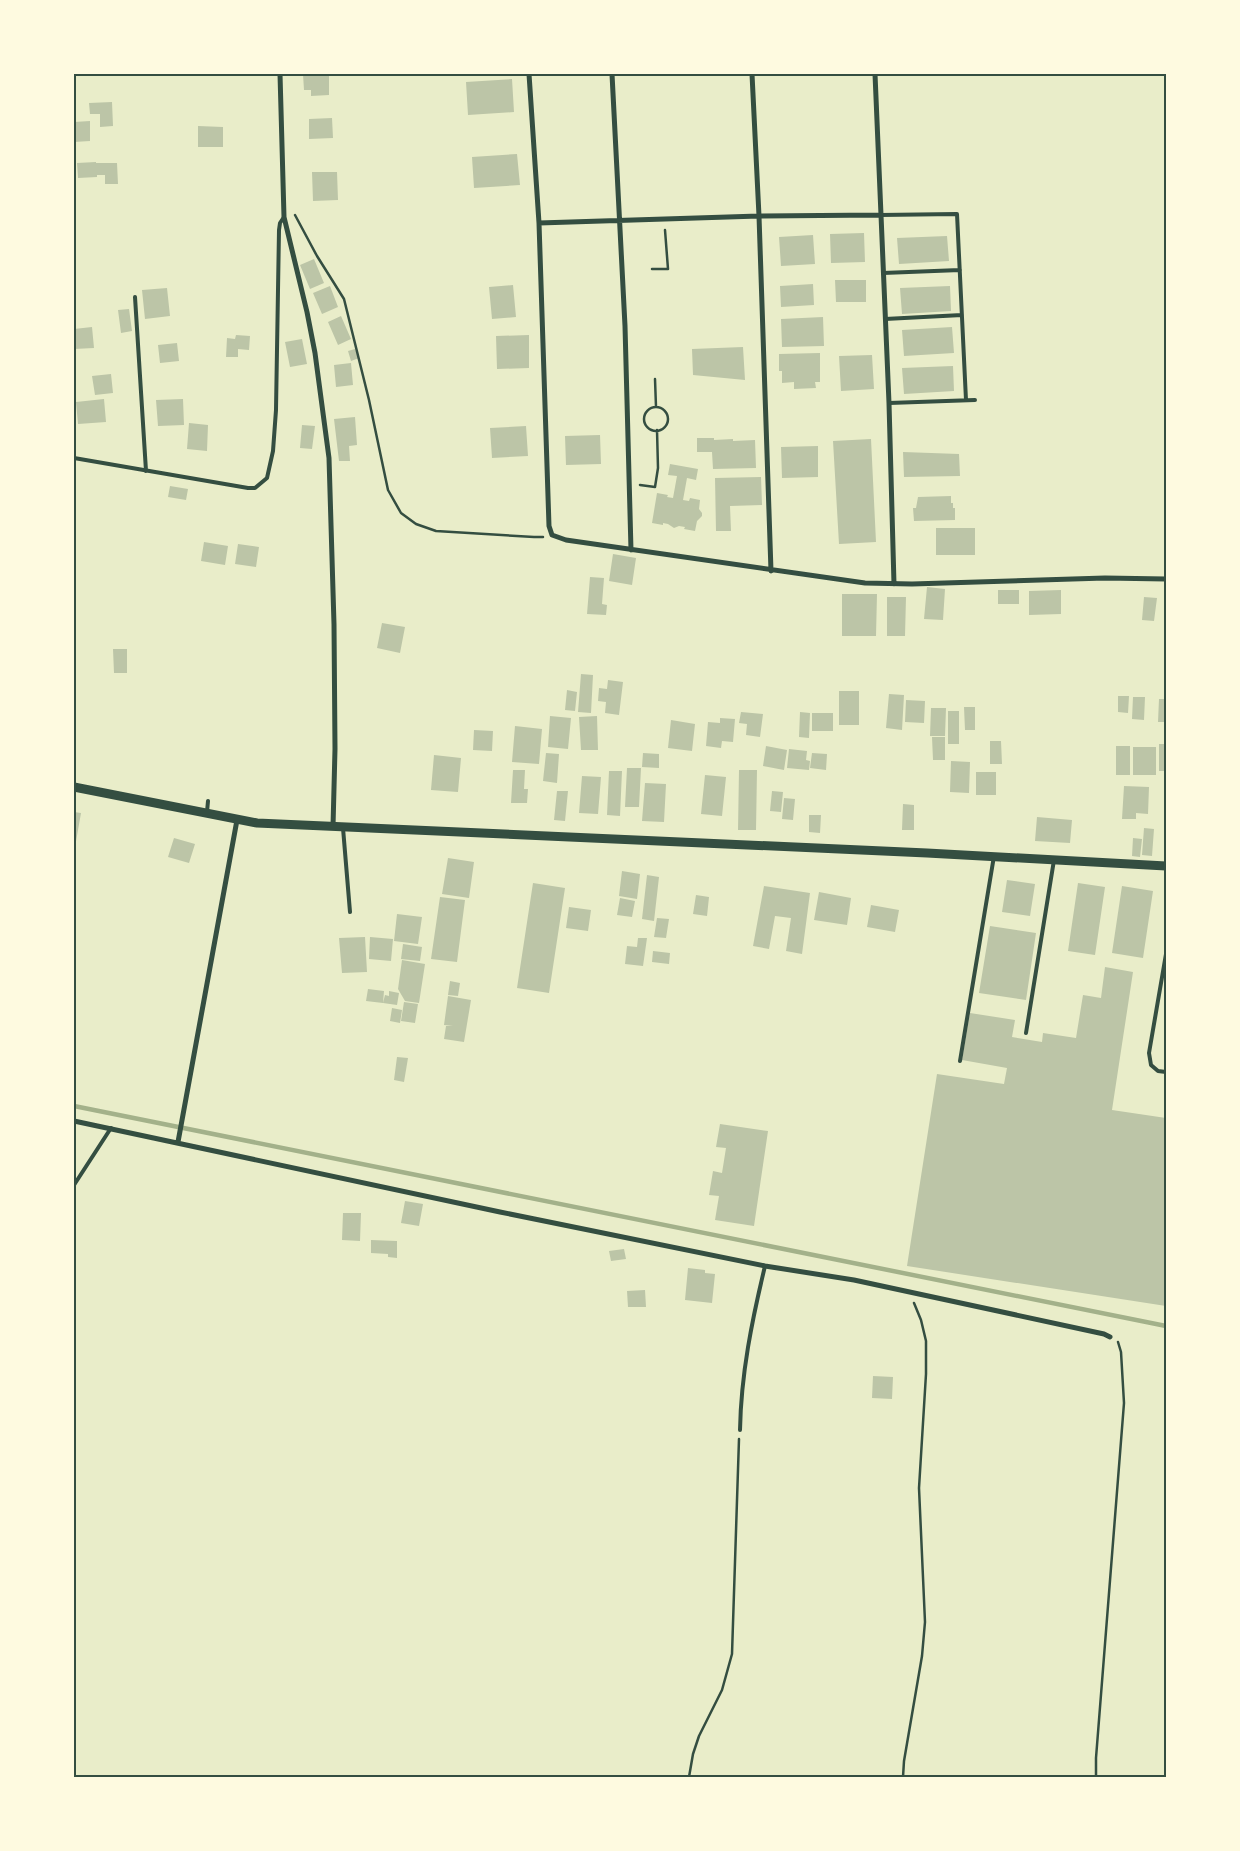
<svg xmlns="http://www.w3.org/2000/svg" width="1240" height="1851" viewBox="0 0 1240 1851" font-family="Rubik,sans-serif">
<rect width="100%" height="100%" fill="#e9edc9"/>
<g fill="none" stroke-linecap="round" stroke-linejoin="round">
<!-- stream -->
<path stroke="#a3b18a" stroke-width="4.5" d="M74,1106L1166,1326"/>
</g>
<!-- building -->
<path fill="#bcc5a7" d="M303,74H329V95L311,96V90H304Z
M512,79L514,112L468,115L466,82Z
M112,102L113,126L100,127V114H90L89,103Z
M332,118L333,138L309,139V119Z
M90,121V141L74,142V122Z
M198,126L223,127V147H198Z
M517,154L520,185L474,188L472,157Z
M96,162V163H117L118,184H105V175H97V177L78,178L77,163Z
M312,172H337L338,200L313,201Z
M864,233L865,262L831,263L830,234Z
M813,235L815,264L781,266L779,237Z
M947,236L949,261L899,264L897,238Z
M314,259L324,283L310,289L300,265Z
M835,280H866V302H836Z
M813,284L814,305L781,307L780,286Z
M513,285L516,317L492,319L489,287Z
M330,286L338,307L322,314L313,293Z
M950,286L951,311L902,314L900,288Z
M167,288L170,316L145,319L142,290Z
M129,309L132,331L121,333L118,310Z
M341,316L351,339L338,345L328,322Z
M823,317L824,346L782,347L781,319Z
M92,327L94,348L74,349V329Z
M952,327L954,353L904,356L902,330Z
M236,335L250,336L249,350L238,349V357H226L227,338L235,339Z
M529,335V368L497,369L496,336Z
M302,339L307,364L290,367L285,342Z
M177,343L179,361L160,363L158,345Z
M743,347L745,380L693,375L692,349Z
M355,349L359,358L351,361L348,351Z
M820,353V382H815L816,388L794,389V382L782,383V371H779V354Z
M872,355L874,389L841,391L839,356Z
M351,363L353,385L336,387L334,365Z
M953,366L954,391L904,394L902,368Z
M111,374L113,393L95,395L92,376Z
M104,399L106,422L78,424L76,402Z
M183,399L184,425L158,426L156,400Z
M355,417L357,445L349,446L350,461H339L334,419Z
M189,423L208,425L207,451L187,449Z
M302,425L315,426L312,449L300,448Z
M526,426L528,456L492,458L490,428Z
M600,435L601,464L566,465L565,436Z
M697,438H714V440L733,439V441L755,440L756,468L713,469L712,452H697Z
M871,439L876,542L839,544L833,441Z
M818,446V477L782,478L781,447Z
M903,452L959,454L960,476L904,477Z
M670,464L698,469L696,480L687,478L683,500L689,501L690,498L700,500L699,509L702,513V516L697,521L695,531L684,529L685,527L679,526L674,528L668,524L663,523V525L652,523L657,493L668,495L667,497L673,498L677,476L668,475Z
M761,477L762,505L730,506L731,531H716L715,478Z
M170,486L188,489L186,500L168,497Z
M951,496V503H953V508H955V520L914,521L913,508H916L918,497Z
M936,528H975V555H936Z
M204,542L228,546L225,565L201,561Z
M238,544L259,547L256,567L235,564Z
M613,554L636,558L632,585L609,581Z
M590,577L604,578L602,604L607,605L606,615L587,614Z
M927,587L945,589L943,620L924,619Z
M998,590H1019V604H998Z
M1061,590V614L1029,615V591Z
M842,594H877L876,636H842Z
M887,597H906L905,636H887Z
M1144,597L1157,598L1154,621L1142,620Z
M382,623L405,627L400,653L377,648Z
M113,649H127V673H114Z
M581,674L593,675L591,713L578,712Z
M608,680L623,682L619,715L605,713L606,702L598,701L599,688L607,689Z
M567,690L577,692L575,711L565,710Z
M839,691H859V725H839Z
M889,694L904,695L902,730L886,728Z
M1118,696H1129L1128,713L1118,712Z
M1133,697H1145L1144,720L1132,719Z
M1159,699H1166V722H1158Z
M906,700L925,701L924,723L905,722Z
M964,707H975V730H965Z
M931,708H946L945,736H930Z
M948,711H959V744H948Z
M741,712L763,714L760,737L746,735L747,724L739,723Z
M800,712L810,713L809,738L799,737Z
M812,713H833V731H812Z
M550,716L571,718L568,749L548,747Z
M597,716L598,750H581L579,717Z
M720,718L735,719L733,742L722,741L721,748L706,746L708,722L720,723Z
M671,720L695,724L692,751L668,748Z
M515,726L542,729L539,764L512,762Z
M474,730L493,731L492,751L473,750Z
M932,737H945V760H933Z
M990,741H1001L1002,764H990Z
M1159,744H1166V771H1159Z
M766,746L787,750L784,770L763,766Z
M1116,746H1130V775H1116Z
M1133,747H1156V775H1133Z
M789,749L807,751L806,760L810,761L809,770L787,768Z
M546,753L559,754L557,783L543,781Z
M643,753L659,754V768L642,767Z
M812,753L827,754L826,770L810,768Z
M434,755L461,758L458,792L431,790Z
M951,761L970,762L969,793L950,792Z
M627,768H641L639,807H625Z
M513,770H525L524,789H528L527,803H511Z
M739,770H757L756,830H738Z
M609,771H622L620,816L607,815Z
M976,772H996V795H976Z
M705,775L726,777L722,816L701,814Z
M582,776L601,777L598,814L579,813Z
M645,783L666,784L664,822L642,821Z
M1124,786L1149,787L1148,814L1136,813V819H1122Z
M557,791H568L565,821L554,820Z
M772,791L783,792L781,812L770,811Z
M784,798L795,799L793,820L782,819Z
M903,804L914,805V830H902Z
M74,812L81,813L75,847H74Z
M809,815H821L820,833L809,832Z
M1037,817L1072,820L1070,843L1035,841Z
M1144,828L1154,829L1152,856L1142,855Z
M174,838L195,844L189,863L168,857Z
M1133,838L1142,839L1140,857L1132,856Z
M448,858L474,862L469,898L442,894Z
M622,871L640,874L637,899L619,896Z
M647,875L659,877L654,921L642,919Z
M1007,880L1035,884L1030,916L1002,912Z
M533,883L565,888L549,993L517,988Z
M1078,883L1105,887L1095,955L1068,951Z
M764,886L810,893L802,954L786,951L791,918L775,916L769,949L753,946Z
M1122,886L1153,891L1143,958L1112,953Z
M819,892L851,898L847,925L814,920Z
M696,895L709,897L707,916L693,914Z
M440,897L465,900L457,962L431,959Z
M620,898L635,901L632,917L617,915Z
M871,905L899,910L895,932L867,927Z
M569,907L591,910L588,931L566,928Z
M397,914L422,917L418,944L394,941Z
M657,918L669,919L666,938L654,937Z
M990,926L1036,933L1026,1000L979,993Z
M365,937L367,972L342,973L339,938Z
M370,937L393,939L391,961L369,959Z
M638,938H647L643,966L625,964L627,946L637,947Z
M403,944L422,947L420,961L401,959Z
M653,951L670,953L669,964L652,962Z
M402,960L425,964L419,1003L405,1001L398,989Z
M1105,967L1133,972L1112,1110L1166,1118V1306L907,1266L937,1074L1004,1084L1007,1068L962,1060L970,1013L1015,1020L1012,1037L1042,1042L1043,1033L1076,1038L1083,995L1101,998Z
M450,981L460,983L458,996L448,995Z
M368,989L384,991L383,1003L366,1001Z
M389,991L399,993L397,1005L383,1003L385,995L389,996Z
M448,996L471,1000L464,1042L444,1039L446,1026H453L444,1025Z
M404,1002L418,1004L415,1023L401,1021Z
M392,1008L402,1010L400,1023L390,1021Z
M397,1057L408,1058L404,1082L394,1080Z
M720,1124L768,1131L754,1226L715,1220L719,1196L709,1195L713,1171L722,1173L726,1148L716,1147Z
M405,1201L423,1204L419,1226L401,1223Z
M343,1213H361L360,1241L342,1240Z
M371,1240L397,1241V1258L388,1257V1254L371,1253Z
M624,1249L626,1259L611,1261L609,1251Z
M688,1268L705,1270V1273L715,1274L712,1303L685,1300Z
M645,1290L646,1307H628L627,1291Z
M873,1376L893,1377L892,1399L872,1398Z"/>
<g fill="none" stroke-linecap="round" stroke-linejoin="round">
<!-- path -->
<path stroke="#344e41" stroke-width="2.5" d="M295,215L317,256L344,299L369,400L388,490L401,513L416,524L436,531L534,537H543
M652,269H668L665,230
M655,379L656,407
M644 419a12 12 0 1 1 24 0a12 12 0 1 1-24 0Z
M640,485L655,487L658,468L657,430
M689,1777L693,1754L699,1736L722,1690L732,1654L739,1439
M903,1777L904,1761L922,1656L925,1622L919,1488L926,1374V1341L921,1320L914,1303
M1096,1777V1758L1124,1403L1121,1352L1118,1342"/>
<!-- service -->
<path stroke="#344e41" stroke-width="4" d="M880,215L957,214L966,400
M883,273L960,270
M135,297L146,471
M885,319L962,315
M889,403L975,400
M74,458L248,488H255L267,478L273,451L276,410L279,230L280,223L284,217
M207,812L208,801
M343,828L350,912
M1166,954L1149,1053L1151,1065L1158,1071L1166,1072
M1026,1033L1054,860
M960,1061L994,856
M74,1185L111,1128
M740,1430C741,1374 752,1320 765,1266"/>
<!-- minor -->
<path stroke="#344e41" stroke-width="5" d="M280,74L284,217L307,312L315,353L329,458L334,624L335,749L333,827
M529,74L539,223L549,526L552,535L566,540L865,583L912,584L1105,578L1166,579
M612,74L625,326L631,550
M752,74L759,216L771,571
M875,74L889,403L894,584
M539,223L759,216L879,215
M74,1121L500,1212L765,1266L854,1280L1104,1334L1110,1337
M178,1142L237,820"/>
<!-- tertiary -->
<path stroke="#344e41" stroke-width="9" d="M74,787L257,823L927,853L1166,866"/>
</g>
<!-- border -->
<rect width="1240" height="1851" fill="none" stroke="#fefae0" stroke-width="150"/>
<rect x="75" y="75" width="1090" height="1701" fill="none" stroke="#344e41" stroke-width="2"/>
</svg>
